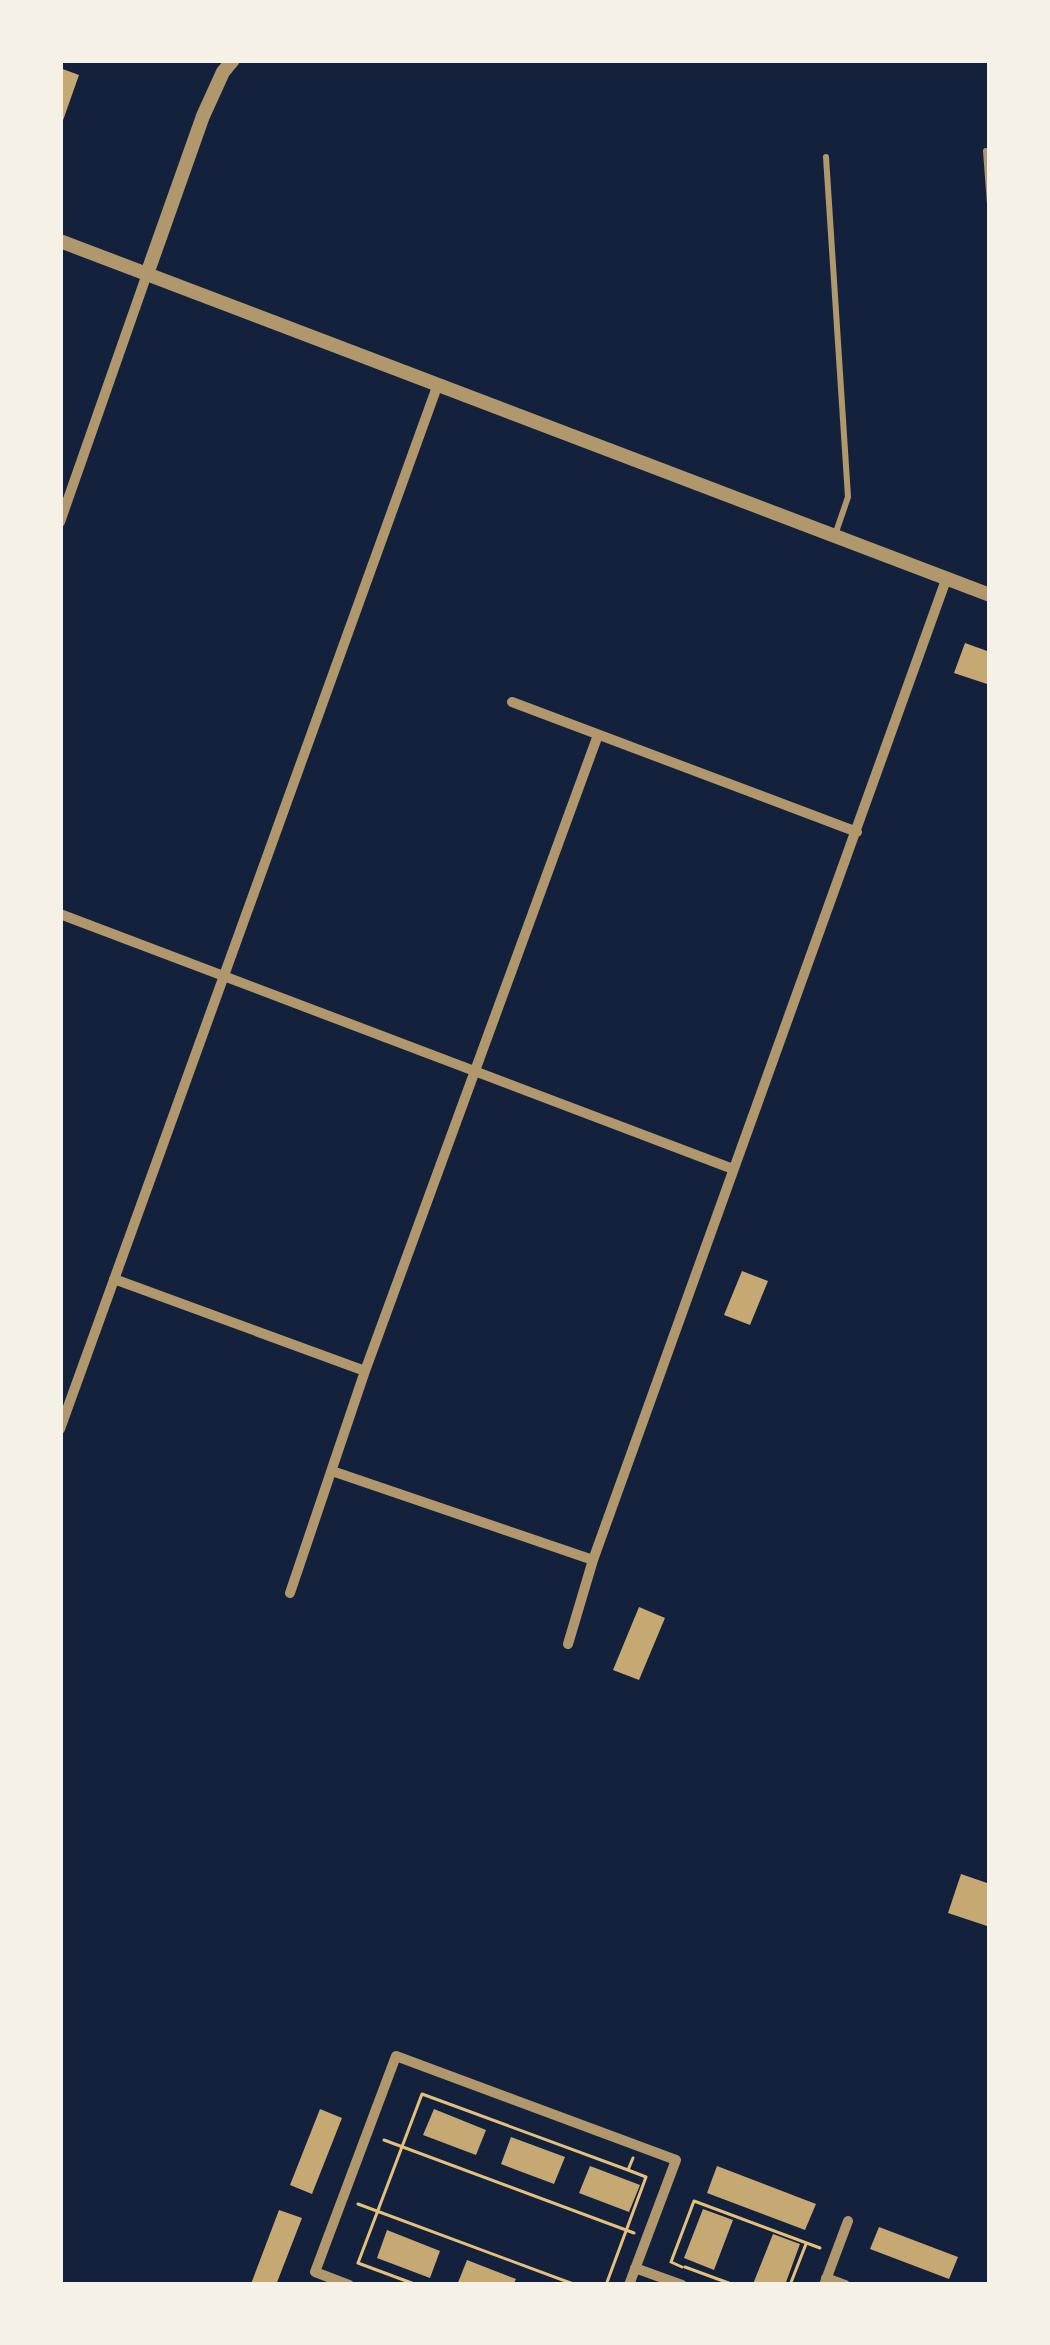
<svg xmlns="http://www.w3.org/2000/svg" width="1050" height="2345" viewBox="0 0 1050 2345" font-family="Barlow,sans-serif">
<rect width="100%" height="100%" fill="#14213d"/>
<!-- building -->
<path fill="#c6a872" d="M60,68L79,75L61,126H60Z
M965,643L990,652V685L954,673Z
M742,1271L768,1281L750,1325L724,1315Z
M639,1607L665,1618L639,1680L613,1670Z
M961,1874L990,1884V1927L948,1913Z
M320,2109L342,2118L312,2194L290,2185Z
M434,2109L486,2130L476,2155L423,2135Z
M511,2137L565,2157L554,2184L501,2164Z
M590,2166L640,2185L629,2212L579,2193Z
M717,2166L816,2204L805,2230L707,2193Z
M703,2209L733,2220L714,2270L684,2258Z
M279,2210L302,2218L276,2285H253L251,2284Z
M879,2227L958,2257L949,2279L870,2249Z
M387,2230L440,2251L430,2278L377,2258Z
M773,2234L800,2244L785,2285H756L753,2284Z
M467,2260L516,2279L513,2285H457Z"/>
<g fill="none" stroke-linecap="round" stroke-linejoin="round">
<!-- path -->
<path stroke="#e5c07b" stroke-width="3" d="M384,2140L634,2233
M358,2204L576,2285
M682,2267L671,2262L694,2201L820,2248
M685,2267L734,2285
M417,2285L358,2263L422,2094L628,2170
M606,2285L646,2177L628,2170L633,2158
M790,2285L806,2244"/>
<!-- service -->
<path stroke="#b1986c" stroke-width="6" d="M986,151L990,204
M826,157L848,497L835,535"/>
<!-- minor -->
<path stroke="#b1986c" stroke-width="10" d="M60,522L147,274
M512,702L857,832
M60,914L733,1169
M114,1279L365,1371
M60,1429L438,384
M332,1471L593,1560
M290,1593L365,1371L598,735
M568,1644L593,1560L947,577
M635,2268L682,2285
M826,2278L845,2285
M349,2285L315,2272L396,2056L676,2160L629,2285
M824,2285L848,2221"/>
<!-- tertiary -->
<path stroke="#b1986c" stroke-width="14" d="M60,241L990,595
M147,274L203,116L223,72L233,60"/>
</g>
<!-- border -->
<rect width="1050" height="2345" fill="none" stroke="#f6f1e7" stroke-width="126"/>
</svg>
